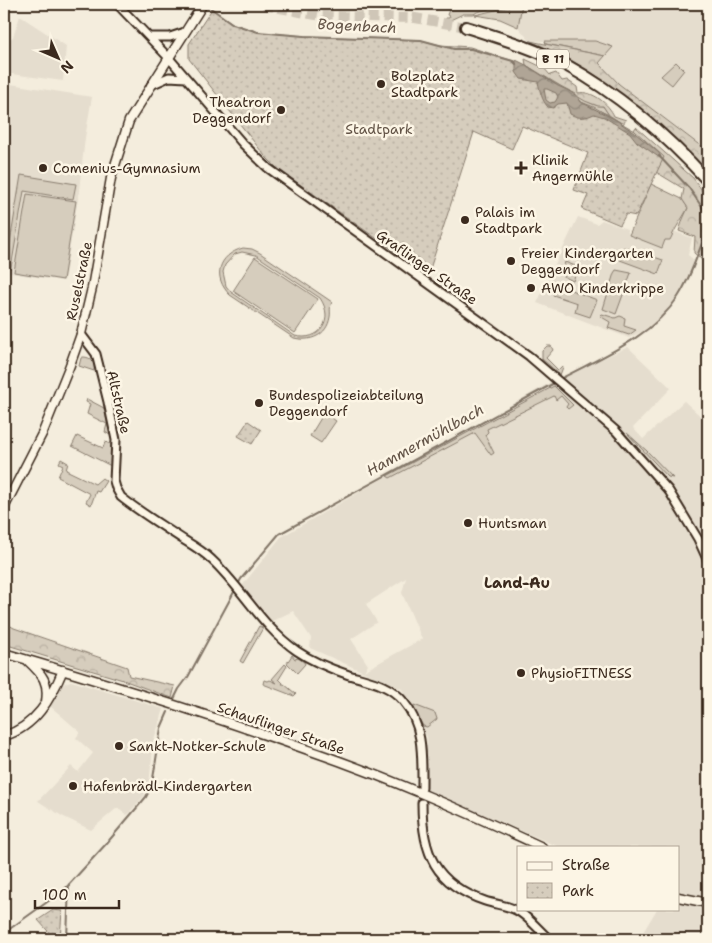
<svg xmlns="http://www.w3.org/2000/svg" width="712" height="943" viewBox="0 0 712 943" font-family="'Shantell Sans',sans-serif">
<defs>
<pattern id="forest-crowns" width="20" height="18" patternUnits="userSpaceOnUse" patternTransform="scale(1.25)"><rect width="20" height="18" fill="#d6cdbd"/><path d="M2 6a3 3 0 1 1 6 0M12 15a3 3 0 1 1 6 0" fill="none" stroke="#b9b0a2"/></pattern>
<pattern id="park-dots" width="8" height="8" patternUnits="userSpaceOnUse" patternTransform="scale(1.25)"><rect width="8" height="8" fill="#d6cdbd"/><path d="M2 2h.1M6 6h.1" fill="none" stroke="#b9b0a2" stroke-width="1.8" stroke-linecap="round"/></pattern>
<pattern id="water-waves" width="16" height="10" patternUnits="userSpaceOnUse" patternTransform="scale(1.25)"><rect width="16" height="10" fill="#b0a596"/><path d="M0 5q4-4 8 0t8 0" fill="none" stroke="#90877a"/></pattern>
</defs>
<rect width="100%" height="100%" fill="#f4eddd"/>
<filter id="ink" filterUnits="userSpaceOnUse"><feTurbulence type="fractalNoise" baseFrequency=".02" numOctaves="2"/><feDisplacementMap in="SourceGraphic" scale="10" xChannelSelector="R" yChannelSelector="G"/><feConvolveMatrix kernelMatrix="1 2 1 2 8 2 1 2 1" color-interpolation-filters="sRGB"/></filter>
<g filter="url(#ink)">
<!-- built -->
<path fill="#e5ddce" fill-rule="evenodd" d="M525,4H708V150L698,144L619,84L598,63L612,47L595,41H530L518,27L522,5Z
M20,16L66,46L63,81L4,73V42L13,37Z
M4,83L92,97L85,138L78,199L64,281L4,272Z
M578,217L597,224L602,220L627,229L629,235L662,247L665,240H670L673,231L692,238L688,255L694,260L692,267L677,297L662,316L643,331L629,338L537,303Z
M628,347L671,388L633,428L643,439L684,401L708,423V939H639L657,909H678V847H559L426,789L427,737L402,689L310,648L311,638L293,611L272,621L242,586L281,537L551,382ZM406,578L402,593L422,639L364,671L368,665L351,639L377,622L366,604Z
M71,681L164,709L154,739L149,784L144,796L127,815L117,808L91,830L62,816L38,801L71,766L78,772L93,753L76,738L80,732L50,706L60,689L65,683Z"/>
<!-- grass -->
<path fill="#d6cdbd" stroke="#887c6e" fill-rule="evenodd" d="M451,4H510L477,12L474,14H463L446,22V18H449L450,16L447,15Z
M520,4H522L518,27L500,19L475,15Z
M545,41H595L613,47L605,56L546,44Z
M676,62L684,70L672,85L661,76Z
M576,94C584,100 593,106 603,106L609,115L581,102Z
M21,175L76,184L73,199L24,191L11,268L6,267Z
M651,184L682,199L688,208C682,219 675,228 670,240H665L662,248L629,235Z
M27,194L76,201L63,280L14,272Z
M624,247L663,260L658,274L620,260Z
M243,248L252,249L260,253L332,302C329,308 331,311 330,317C327,336 310,342 294,338L230,295C212,277 218,255 243,248ZM242,252L256,255L320,298C335,320 320,342 295,336L231,292L226,286L223,272L225,265L235,254Z
M255,257L318,299L295,333L233,291Z
M565,262L578,267L573,281L561,275Z
M616,270L631,273L616,314L603,309L614,273Z
M558,285L597,300L590,317L575,312L577,303L553,295Z
M602,314L615,318L620,316L625,318L624,326L636,330L629,335L608,328L610,322L600,316Z
M547,346H551L553,350L546,358L558,370L562,366L563,367L560,375L542,359V351Z
M83,357C92,357 95,363 94,371L79,366L81,358Z
M554,386L573,405L568,409L566,407L568,404L561,396L556,400L554,396L487,429L488,432L485,435L494,453L491,455L475,433L390,478L387,476Z
M87,399L104,408L110,435L105,432L107,424L87,414L90,404L86,402Z
M324,413L336,421L321,443L310,436Z
M627,433L647,451L673,478L668,477Z
M77,436L103,448L105,442L111,444V466L72,446Z
M61,459L68,463L66,470L95,484L102,478L106,481L99,492L96,491L91,505L86,502L90,494L58,477L63,465L59,463Z
M259,626L263,628L243,663L240,661Z
M292,655L295,659L298,658L304,662L305,664L297,673L287,663Z
M285,664L287,666L279,679L283,683L282,684H284L296,694L294,696L263,684L264,680L268,681L270,680L277,683L272,679Z
M414,705L435,713L437,719L427,727L423,726L413,708Z"/>
<!-- forest -->
<path fill="url(#forest-crowns)" stroke="#887c6e" d="M530,41L605,56L599,63L619,84L698,144L708,150V171C665,129 619,86 565,57C554,51 542,46 530,41Z
M525,59L544,68L550,75L556,73L562,81L567,80L577,87L578,93C592,90 609,104 614,116L626,120L623,124L609,115L603,106H598L585,101L526,65Z
M636,127L693,178L704,193L708,190V265L694,253L695,237L679,231L683,219L688,208L682,199L684,189L656,172L662,158L634,130Z
M4,622L14,628L127,667L129,676L175,686L172,698L123,680L4,644Z"/>
<!-- park -->
<path fill="url(#park-dots)" stroke="#887c6e" d="M212,9L234,24L258,32L304,36L421,40L440,45L470,47L526,65L554,83L576,94L581,102L594,107L635,131L664,157L636,216L626,214L620,225L582,209L588,195L574,190L588,153L522,126L512,149L474,132L428,275L277,168L265,156L189,59V44Z
M248,421L261,430L252,444L238,436Z
M53,910L62,911L60,939H55L38,920Z"/>
<!-- water -->
<path fill="url(#water-waves)" stroke="#817466" fill-rule="evenodd" d="M516,60L526,65L558,86L567,90L577,96L581,102L616,120L635,133L659,153L661,157L660,158L637,142L630,133L604,117L594,114C586,118 579,119 570,114L567,103L558,104L553,108L548,107C542,101 540,91 538,82L521,79L516,72ZM544,89H547L556,93L558,97L555,102L550,103L546,100Z"/>
<g fill="none" stroke-linecap="round" stroke-linejoin="round">
<!-- stream -->
<path stroke="#817466" stroke-width="2" d="M205,4L233,24L258,32L304,36L421,40L454,49H471L513,61L516,64
M659,156L689,188L708,216
M560,379C601,357 651,338 678,297C692,275 699,250 708,227
M174,699L179,689L188,677L241,579L279,534L556,382
M4,933L64,890L106,844L146,797L152,785L161,728L168,712
M67,939L69,884"/>
<!-- trunk-tunnel -->
<path stroke="#cfc6b7" stroke-width="10" stroke-dasharray="10 5" stroke-linecap="butt" d="M264,4L269,6L321,16L415,18L466,27"/>
<!-- tertiary casing -->
<g stroke="#3b2a1e" stroke-width="11">
<path id="tertiary" d="M117,4L169,58L243,144L268,168L529,356L616,431L669,491L698,539L708,561
M149,37H170L185,32
M151,85L169,77L186,78
M81,334L96,354L108,402L116,440L114,481L116,488L121,497C141,513 163,526 184,540C194,546 204,552 212,560C243,589 261,626 297,651C313,662 331,669 349,675C369,681 389,684 403,701C424,725 422,757 422,788
M422,803C422,853 435,884 485,901C497,905 510,905 521,913C531,920 540,931 549,939"/>
</g>
<!-- secondary casing -->
<g stroke="#3b2a1e" stroke-width="11">
<path id="secondary" d="M4,508L43,432L70,365L81,334L92,288L111,178L129,121L203,4
M4,653C107,683 210,715 311,751C390,778 466,812 542,847
M28,661C43,675 49,682 46,702
M4,736C35,727 51,699 63,670
M678,897L708,903"/>
</g>
<!-- trunk casing -->
<g stroke="#3b2a1e" stroke-width="14">
<path id="trunk" d="M466,27C500,38 534,48 566,65C619,94 668,137 708,181"/>
</g>
<!-- tertiary -->
<use href="#tertiary" stroke="#fcf5e5" stroke-width="7"/>
<!-- secondary -->
<use href="#secondary" stroke="#fcf5e5" stroke-width="8"/>
<!-- trunk -->
<use href="#trunk" stroke="#fcf5e5" stroke-width="10"/>
</g>
</g>
<!-- markers -->
<g fill="#3b2a1e" stroke="#fcf5e5" stroke-width="2">
<circle cx="381" cy="84" r="5"/>
<circle cx="281" cy="110" r="5"/>
<circle cx="43" cy="168" r="5"/>
<path d="M518.5 160.5h5v5h5v5h-5v5h-5v-5h-5v-5h5z"/>
<circle cx="465" cy="220" r="5"/>
<circle cx="511" cy="261" r="5"/>
<circle cx="531" cy="288" r="5"/>
<circle cx="259" cy="403" r="5"/>
<circle cx="468" cy="523" r="5"/>
<circle cx="521" cy="673" r="5"/>
<circle cx="119" cy="746" r="5"/>
<circle cx="73" cy="786" r="5"/>
</g>
<g text-anchor="middle" stroke-width="5" stroke-linejoin="round" paint-order="stroke">
<!-- shield labels -->
<rect fill="#fcf5e5" stroke="#75675a" stroke-width="1" x="537" y="49.5" width="32" height="19" rx="4"/>
<g font-size="12" font-weight="bold" fill="#3b2a1e">
<text x="553" y="63">B 11</text>
</g>
<!-- poi labels -->
<g font-size="14" fill="#3b2a1e" stroke="#fcf5e5" text-anchor="start">
<text x="391" y="81">Bolzplatz<tspan x="391" dy="16">Stadtpark</tspan></text>
<text x="271" y="107" text-anchor="end">Theatron<tspan x="271" dy="16">Deggendorf</tspan></text>
<text x="532" y="165">Klinik<tspan x="532" dy="16">Angermühle</tspan></text>
<text x="53" y="173">Comenius-Gymnasium</text>
<text x="475" y="217">Palais im<tspan x="475" dy="16">Stadtpark</tspan></text>
<text x="521" y="258">Freier Kindergarten<tspan x="521" dy="16">Deggendorf</tspan></text>
<text x="541" y="293">AWO Kinderkrippe</text>
<text x="269" y="400">Bundespolizeiabteilung<tspan x="269" dy="16">Deggendorf</tspan></text>
<text x="478" y="528">Huntsman</text>
<text x="531" y="678">PhysioFITNESS</text>
<text x="129" y="751">Sankt-Notker-Schule</text>
<text x="83" y="791">Hafenbrädl-Kindergarten</text>
</g>
<!-- park labels -->
<g font-size="14" fill="#625346" stroke="#fcf5e5">
<text x="379" y="134">Stadtpark</text>
</g>
<!-- street labels -->
<g font-size="14" fill="#3b2a1e" stroke="#fcf5e5">
<text transform="translate(427 267) rotate(35)" y="5">Graflinger Straße</text>
<text transform="translate(79 281) rotate(-78)" y="5">Ruselstraße</text>
<text transform="translate(119 402) rotate(77)" y="5">Altstraße</text>
<text transform="translate(281 728) rotate(19)" y="5">Schauflinger Straße</text>
</g>
<!-- water labels -->
<g font-size="15" font-style="italic" fill="#645548" stroke="#fcf5e5">
<text transform="translate(357 26) rotate(3)" y="5">Bogenbach</text>
<text transform="translate(425 440) rotate(-29)" y="5">Hammermühlbach</text>
</g>
<!-- neighbourhood labels -->
<g font-size="15" font-weight="bold" fill="#3b2a1e" stroke="#fcf5e5">
<text x="517" y="588">Land-Au</text>
</g>
</g>
<!-- margin -->
<rect width="712" height="943" fill="none" stroke="#fcf5e5" stroke-width="20"/>
<rect x="10" y="10" width="692" height="923" fill="none" stroke="#3b2a1e" stroke-width="2" filter="url(#ink)"/>
<!-- legend -->
<rect x="517" y="846" width="162" height="65" fill="#fcf5e5" stroke="#afa495"/>
<rect x="527" y="862" width="25" height="8" fill="#fcf5e5" stroke="#afa495"/>
<text x="562" y="870" font-size="15" fill="#3b2a1e">Straße</text>
<rect x="527" y="883" width="25" height="15" fill="url(#park-dots)" stroke="#afa495"/>
<text x="562" y="896" font-size="15" fill="#3b2a1e">Park</text>
<!-- north arrow -->
<g transform="translate(58 58) rotate(135)" stroke="#fcf5e5" stroke-width="4" paint-order="stroke">
<path d="M0-4L9 19L0 12L-9 19Z" fill="#3b2a1e"/>
<text y="-8" font-size="14" font-weight="bold" text-anchor="middle" fill="#3b2a1e">N</text>
</g>
<!-- scale -->
<path d="M35 900v8h84v-8" fill="none" stroke="#3b2a1e" stroke-width="2.5"/>
<text x="42" y="900" font-size="15" fill="#3b2a1e" stroke="#fcf5e5" stroke-width="4" paint-order="stroke">100 m</text>
</svg>
